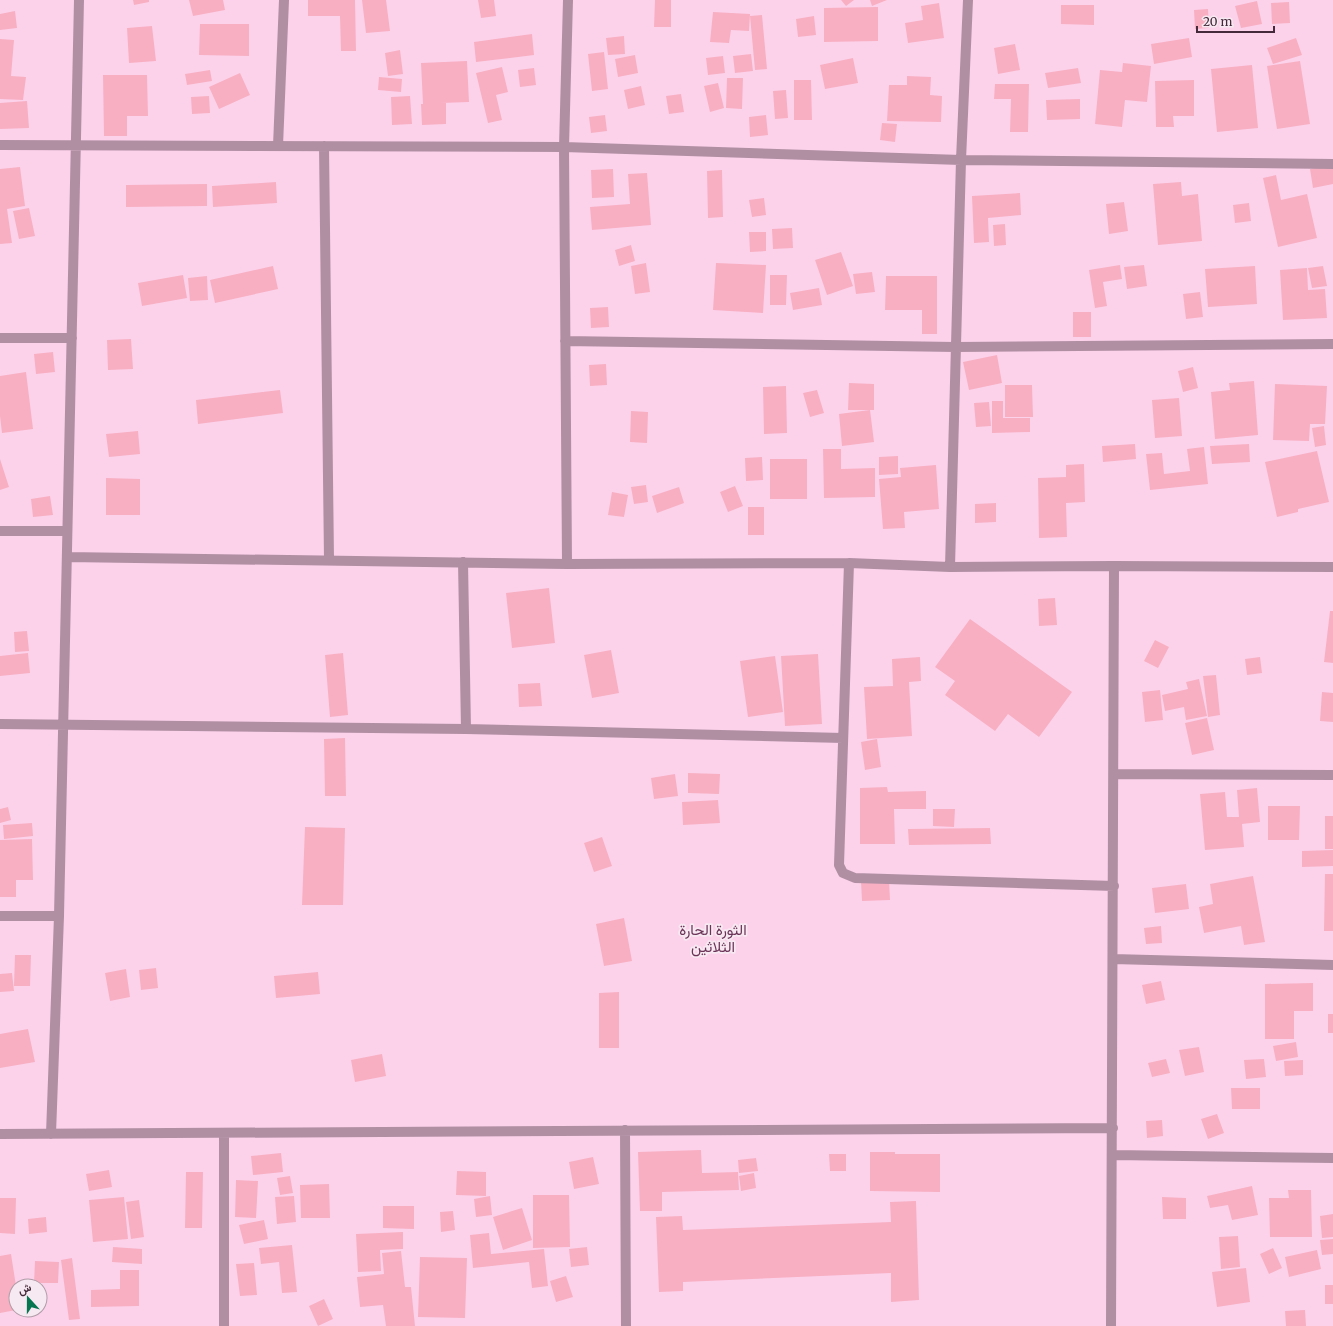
<svg xmlns="http://www.w3.org/2000/svg" width="1333" height="1326" viewBox="0 0 1333 1326" font-family="Merriweather,Vazirmatn,serif">
<rect width="100%" height="100%" fill="#fcd2eb"/>
<!-- building -->
<path fill="#f8afc2" d="M133,0H149V2L134,5Z
M189,0H223L225,10L193,16Z
M308,0H355L356,51H341L340,16H308Z
M362,0H386L390,31L366,33Z
M478,0H494L496,16L481,18Z
M655,0H671V27H654Z
M841,0H854L846,6Z
M870,0H887L872,6Z
M1257,1L1262,24L1241,28L1235,6Z
M1289,2L1290,23L1272,24L1271,3Z
M939,3L944,38L908,43L905,23L923,20L921,6Z
M1061,5H1094V25L1061,24Z
M878,7V41L824,42V8Z
M1208,9L1209,28L1195,29L1194,10Z
M15,11L17,28L0,30V14Z
M713,12L750,14L749,31L731,30L729,43L710,42Z
M762,15L767,69L755,70L750,16Z
M814,16L816,35L798,37L796,19Z
M200,24H249V56L199,55Z
M152,26L156,61L129,63L127,28Z
M532,34L534,55L476,62L474,42Z
M624,36L625,54L608,55L606,38Z
M1189,38L1192,57L1154,64L1151,44Z
M1296,38L1302,55L1273,64L1267,48Z
M0,39L14,40L11,76L26,77L23,100L0,99Z
M1015,44L1020,70L998,74L994,48Z
M400,50L403,74L388,76L385,53Z
M604,52L608,89L592,91L588,54Z
M751,54L753,71L735,73L733,56Z
M635,55L638,73L618,77L615,59Z
M723,56L725,73L708,75L706,58Z
M853,58L858,83L825,89L820,65Z
M467,61L469,102L441,103H446V124L422,125L421,104H423L421,63Z
M1300,61L1310,124L1277,129L1267,66Z
M1123,63L1151,66L1147,102L1125,100L1122,127L1095,124L1100,70L1122,72Z
M1252,65L1258,128L1217,132L1211,69Z
M502,67L508,92L496,95L502,120L488,123L476,73Z
M534,68L536,85L520,87L518,70Z
M1078,68L1081,83L1048,88L1045,73Z
M210,70L212,81L187,85L185,74Z
M240,73L250,95L219,109L209,87Z
M103,75H147L148,116H127V136H104Z
M907,76L931,77L930,95L942,96L941,122L887,121L889,85H907Z
M379,77L402,79L401,92L378,90Z
M727,78H743L742,109L726,108Z
M794,80H811L812,120H794Z
M1194,80V116H1173L1174,127H1156L1155,81Z
M718,83L724,108L710,112L704,86Z
M995,84H1029L1028,132H1010L1011,99H994Z
M641,86L645,105L628,109L624,90Z
M786,90L788,118L775,119L773,91Z
M681,94L684,112L669,114L666,96Z
M209,96L210,113L192,114L191,97Z
M410,96L412,124L392,125L391,97Z
M1080,99V119L1047,120L1046,100Z
M27,101L29,128L0,129V103Z
M605,115L607,131L591,133L589,117Z
M766,115L768,135L750,137L749,117Z
M882,123L897,124L895,142L880,140Z
M1333,164V184L1313,188L1310,169Z
M20,167L25,206L7,209L12,243L0,244V169Z
M613,169L614,197L592,198L591,170Z
M722,170L723,217L708,218L707,171Z
M647,173L651,225L592,230L590,207L630,204L628,174Z
M1276,175L1281,200L1307,194L1317,238L1278,247L1263,178Z
M276,182L277,203L213,207L212,186Z
M1181,182L1182,196L1198,194L1202,241L1158,245L1153,184Z
M207,184V206L126,207V185Z
M1020,193L1021,215L988,218L989,242L974,243L972,196Z
M764,198L766,215L752,217L749,200Z
M1124,202L1128,231L1109,234L1106,204Z
M1249,203L1251,221L1235,223L1233,205Z
M29,208L35,236L19,239L13,211Z
M1005,224L1006,245L994,246L993,225Z
M792,228L793,248L773,249L772,229Z
M749,232H766V251L750,252Z
M631,245L635,261L619,266L615,250Z
M841,252L853,286L827,295L815,260Z
M646,263L650,292L635,294L631,266Z
M716,263L766,265L763,313L713,310Z
M1120,265L1122,279L1103,282L1107,306L1095,308L1089,270Z
M1144,265L1147,286L1127,289L1124,267Z
M273,266L278,289L215,303L210,280Z
M1255,266L1257,304L1208,307L1205,269Z
M1323,266L1327,286L1312,288L1308,268Z
M1307,268L1308,290L1325,289L1327,318L1283,320L1280,270Z
M872,272L875,292L856,294L853,274Z
M183,275L187,298L142,306L138,283Z
M770,275H787L786,305H770Z
M207,276L208,300L190,301L188,278Z
M886,276H937V334H922V310H885Z
M819,288L822,305L793,310L790,293Z
M1200,292L1203,317L1186,319L1183,294Z
M608,307L609,327L591,328L590,308Z
M1073,312H1091V337H1073Z
M131,339L133,369L108,370L107,340Z
M53,352L55,372L36,374L34,354Z
M997,355L1002,383L969,390L963,362Z
M606,364L607,385L590,386L589,365Z
M1193,367L1198,388L1183,392L1178,371Z
M26,372L33,429L2,433L0,416V376Z
M1254,381L1258,435L1215,439L1211,392L1230,390L1229,383Z
M849,383L874,384V410H870L874,442L842,446L839,414L870,410H848Z
M1275,384L1327,386L1325,424H1310L1309,441L1273,440Z
M1005,385H1032L1033,417H1005Z
M786,386L787,433L764,434L763,387Z
M280,390L283,413L198,424L196,400Z
M817,390L824,413L810,417L803,393Z
M1179,398L1182,436L1155,438L1152,400Z
M992,401H1003V418H1030V432L992,433Z
M989,402L991,426L976,427L974,403Z
M631,411L648,412L647,443L630,442Z
M1324,426L1326,445L1315,447L1312,428Z
M138,431L140,454L109,457L106,434Z
M1135,444L1136,459L1103,462L1102,446Z
M1249,444L1250,462L1212,464L1210,446Z
M1204,447L1208,484L1150,490L1146,454L1162,453L1164,474L1190,471L1187,449Z
M823,449H841V469L875,468V497L824,498Z
M1317,451L1329,502L1298,509V512L1277,517L1265,462Z
M898,456V474L879,475V457Z
M762,457L763,480L746,481L745,458Z
M0,459L9,487L0,490Z
M770,459H807V499H770Z
M1084,464L1085,502L1066,503L1067,537L1039,538L1038,478L1066,477V465Z
M936,465L939,509L904,512L905,528L883,529L879,479L901,477L900,468Z
M106,478L140,479V515H106Z
M646,485L648,502L634,504L631,487Z
M735,486L743,506L728,512L720,492Z
M679,487L684,503L657,513L652,496Z
M612,492L628,495L624,517L608,515Z
M50,496L53,515L33,517L31,499Z
M996,503V522L975,523V504Z
M748,507H764V535H748Z
M549,588L555,643L512,648L506,593Z
M1055,598L1057,625L1039,626L1038,599Z
M1330,611H1333V663L1324,662Z
M970,619L1072,692L1039,737L1008,714L995,731L945,695L955,681L935,667Z
M27,631L29,651L15,652L14,632Z
M1155,640L1169,647L1158,668L1144,661Z
M611,650L619,693L592,698L584,655Z
M28,653L30,673L0,676V656Z
M343,653L348,715L330,717L325,655Z
M818,654L822,724L785,726L781,656Z
M775,656L783,712L748,717L740,661Z
M920,657L921,681L909,682L912,736L867,739L864,687L893,686L892,659Z
M1260,657L1262,673L1247,675L1245,659Z
M1216,675L1220,715L1208,717L1203,676Z
M1199,679L1207,716L1186,720L1184,707L1165,711L1162,695L1188,689L1186,682Z
M540,683L542,706L519,707L518,684Z
M1160,690L1163,720L1145,722L1142,692Z
M1322,692L1333,693V722L1320,721Z
M1207,718L1214,750L1192,755L1185,723Z
M345,738L346,796H325L324,739Z
M877,739L881,767L865,770L861,742Z
M688,773L720,774L719,794L688,793Z
M675,774L678,796L654,799L651,778Z
M887,787L888,792L926,791V809H894L895,844H860V788Z
M1257,788L1260,822L1242,824L1244,847L1205,850L1200,794L1225,792L1227,817H1239L1237,790Z
M718,800L720,823L683,825L682,802Z
M1268,806H1300L1299,840H1268Z
M8,807L11,820L0,823V809Z
M933,809H955L954,827L933,826Z
M1325,816H1333V849H1325Z
M32,823L33,836L4,839L3,825Z
M305,827L345,828L343,905H302Z
M990,828L991,844L909,845L908,829Z
M602,837L612,866L594,872L584,843Z
M32,839L33,880H16V897H0V840Z
M1333,850V866L1302,867V851Z
M1325,874H1333V931H1324Z
M1253,876L1265,942L1244,945L1241,926L1204,933L1199,907L1213,904L1210,884Z
M889,880L890,900L862,901L861,881Z
M1186,884L1189,909L1155,913L1152,888Z
M624,918L632,961L604,966L596,924Z
M1161,926L1162,943L1146,944L1144,928Z
M15,955H31L30,986H14Z
M156,968L158,988L141,990L139,970Z
M126,969L130,997L110,1001L105,973Z
M318,972L320,994L276,998L274,976Z
M12,973L14,991L0,992V974Z
M1161,981L1165,1000L1146,1004L1142,985Z
M1313,983V1011H1294V1039H1265V984Z
M619,992V1048H599V993Z
M1328,1014H1333V1033H1328Z
M28,1029L35,1062L0,1068V1034Z
M1296,1042L1298,1057L1276,1061L1273,1046Z
M1199,1047L1204,1072L1185,1076L1179,1050Z
M382,1054L386,1076L355,1082L351,1060Z
M1166,1059L1170,1073L1152,1077L1148,1063Z
M1264,1059L1266,1077L1246,1079L1244,1060Z
M1303,1060V1075L1285,1076L1284,1061Z
M1231,1088H1260V1109H1232Z
M1217,1114L1224,1133L1208,1139L1201,1119Z
M1162,1120L1163,1136L1147,1138L1146,1121Z
M701,1150L702,1173L738,1172L739,1190L662,1192V1211H640L638,1152Z
M870,1152H895V1154H940V1192L870,1191Z
M281,1153L283,1172L253,1175L251,1156Z
M829,1154H846V1171H830Z
M593,1157L599,1184L574,1189L569,1162Z
M756,1158L758,1171L739,1173L738,1160Z
M109,1170L112,1187L89,1191L86,1174Z
M457,1171L486,1172V1196L456,1195Z
M186,1172H203L202,1228H185Z
M754,1173L756,1188L741,1191L739,1176Z
M290,1176L293,1193L280,1195L277,1178Z
M236,1180L258,1181L256,1218L235,1217Z
M329,1184L330,1218H301L300,1185Z
M1252,1186L1258,1215L1232,1220L1228,1205L1210,1208L1207,1196Z
M1288,1190H1311L1312,1237H1270L1269,1198H1289Z
M533,1195H569L570,1247L533,1248Z
M294,1196L296,1222L277,1224L275,1197Z
M490,1196L492,1215L476,1217L474,1199Z
M124,1197L128,1239L93,1242L89,1200Z
M1162,1197L1186,1198V1219H1163Z
M0,1198H16L15,1234L0,1233Z
M139,1200L144,1237L131,1239L126,1202Z
M916,1201L919,1300L891,1302V1273L683,1282V1291L659,1292L656,1217L682,1216L683,1230L891,1222L890,1202Z
M383,1206H414V1229L383,1228Z
M522,1208L532,1240L503,1250L493,1217Z
M453,1211L455,1230L441,1232L440,1212Z
M1333,1214V1237L1322,1238L1320,1216Z
M46,1217L47,1232L29,1234L28,1219Z
M264,1220L268,1239L244,1244L239,1225Z
M403,1232V1249L380,1250L381,1271L358,1272L356,1234Z
M489,1233L491,1254L544,1249L548,1286L532,1288L529,1262L473,1268L470,1235Z
M1238,1236L1240,1267L1221,1269L1219,1237Z
M1333,1239V1254L1322,1255L1320,1240Z
M292,1245L297,1292L282,1293L279,1262L261,1264L259,1248Z
M113,1247L142,1249V1264L112,1262Z
M587,1247L589,1265L571,1267L569,1249Z
M1273,1248L1282,1268L1269,1274L1260,1254Z
M1317,1250L1321,1269L1289,1277L1285,1257Z
M401,1251L405,1287H411L415,1326H386L383,1305L360,1307L357,1277L384,1274L382,1253Z
M11,1254L16,1286V1310L0,1313V1256Z
M420,1257L467,1258L465,1318L418,1317Z
M72,1258L80,1319L69,1320L61,1260Z
M35,1261L59,1262L58,1283H34Z
M254,1263L257,1295L240,1296L236,1264Z
M1246,1268L1250,1302L1217,1307L1212,1272Z
M120,1270H139V1306L91,1307V1290L120,1289Z
M566,1276L573,1297L556,1302L550,1281Z
M1325,1285H1333V1304H1325Z
M324,1299L333,1319L318,1326L309,1306Z
M1305,1310L1306,1326H1286L1285,1311Z"/>
<g fill="none" stroke-linecap="round" stroke-linejoin="round">
<!-- minor -->
<path stroke="#b18fa3" stroke-width="10" d="M0,145L564,147L961,160L1333,164
M278,146L284,0
M324,146L329,560
M0,338H72
M565,341L955,347L1333,344
M0,531H67
M67,557L567,564L849,563L950,567L1114,566L1333,567
M463,562L466,729
M849,563L839,865L843,873L855,878L1114,886
M567,564L564,147L568,0
M950,567L961,160L968,0
M0,724L466,729L843,738
M1114,774L1333,775
M0,916H59
M1113,959L1333,965
M625,1130L626,1326
M0,1134L1113,1128
M51,1134L59,916L79,0
M1113,1155L1333,1158
M224,1326V1133
M1111,1326L1114,566"/>
</g>
<g text-anchor="middle" stroke-width="3.5" stroke-linejoin="round" paint-order="stroke">
<!-- neighbourhood labels -->
<g font-size="15" fill="#6b3257" stroke="#f7e9f1">
<text x="713" y="935">الثورة الحارة<tspan x="713" dy="17">الثلاثين</tspan></text>
</g>
</g>
<!-- north arrow -->
<g transform="translate(28 1298) rotate(339)"><circle r="19" fill="#f7e9f1" stroke="#af9ca7"/>
<path d="M0-3L7 15L0 10L-7 15Z" fill="#067650"/>
<text y="-6" font-size="11" font-weight="bold" text-anchor="middle" fill="#432939">ش</text>
</g>
<!-- scale -->
<path d="M1197 26v6h77v-6" fill="none" stroke="#432939" stroke-width="2"/>
<text x="1203" y="26" font-size="12" fill="#432939" stroke="#f7e9f1" stroke-width="3" paint-order="stroke">20 m</text>
</svg>
